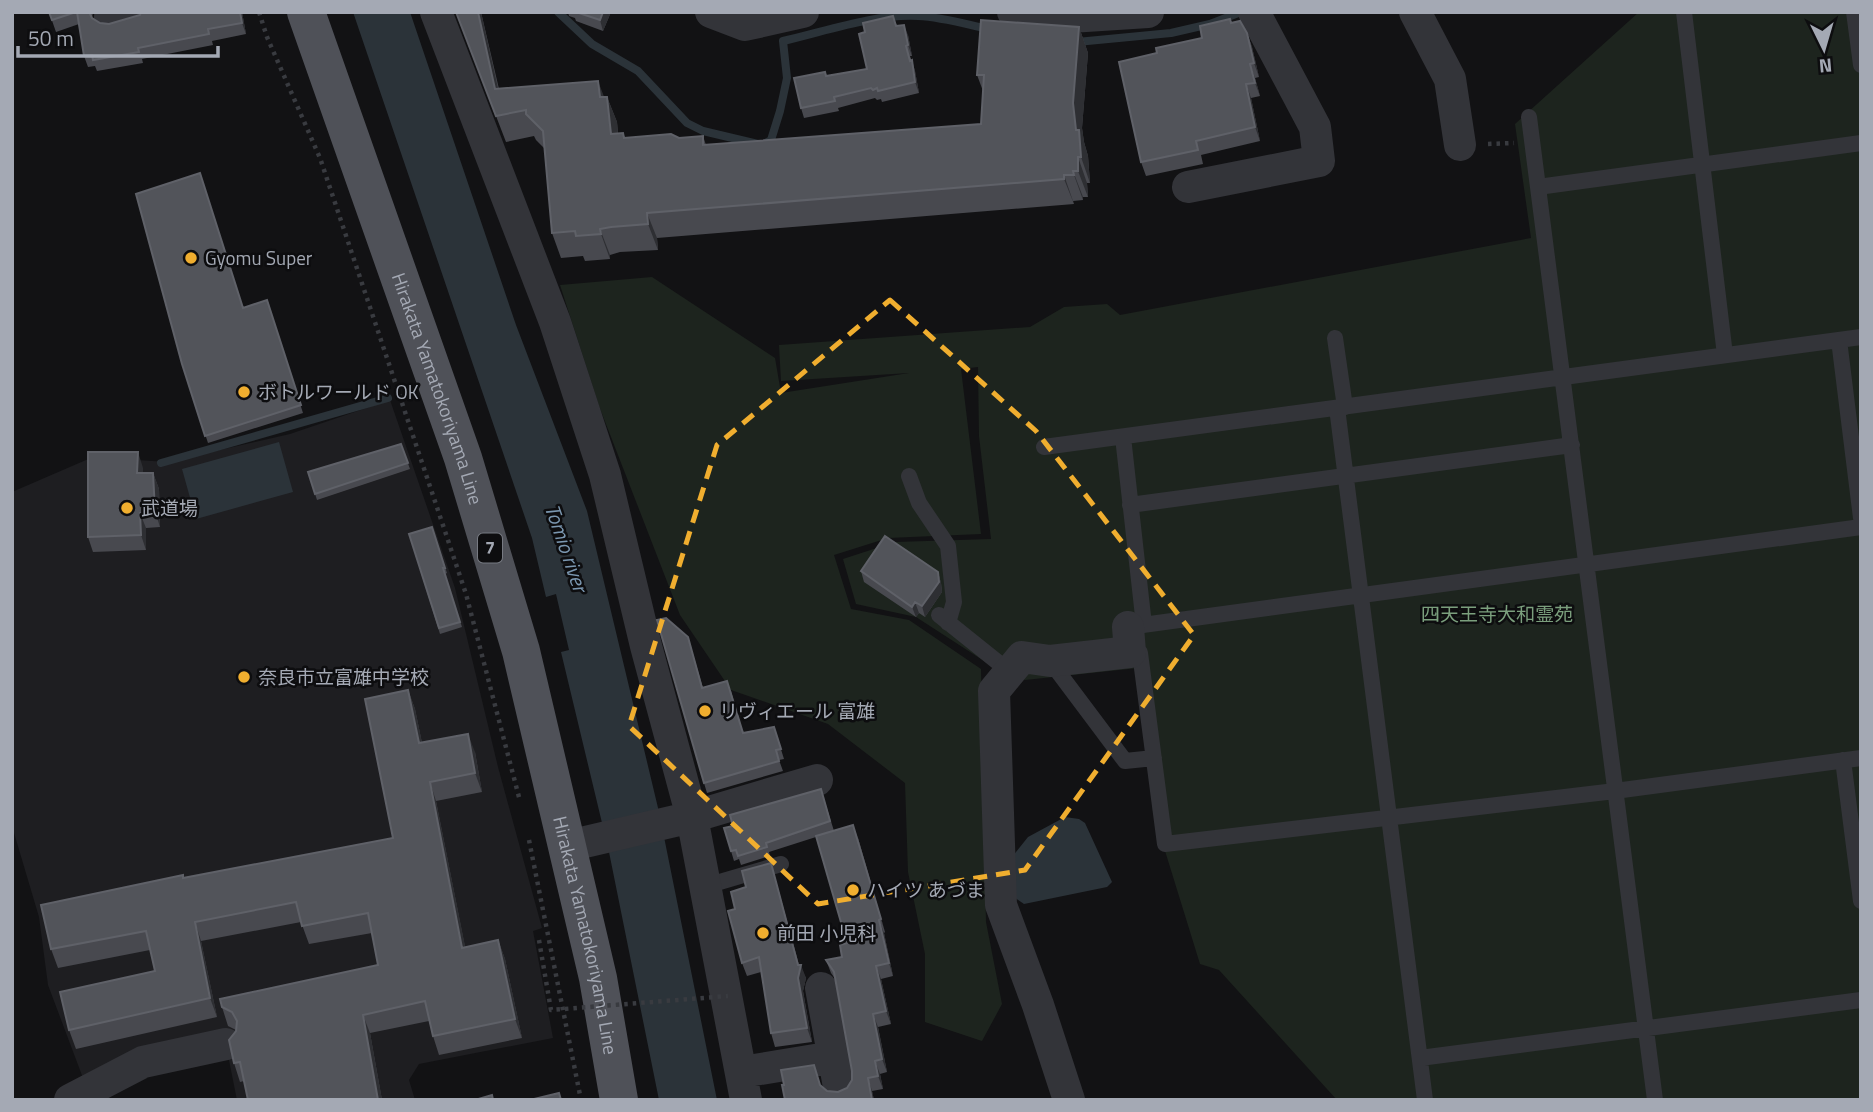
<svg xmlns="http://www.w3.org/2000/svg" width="1873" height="1112" viewBox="0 0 1873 1112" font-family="'Titillium Web','Noto Sans JP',sans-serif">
<rect width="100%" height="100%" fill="#121214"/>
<!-- built -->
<path fill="#1e1e21" d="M390,400L455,588L498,767L542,928L533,931L553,1038L419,1064L409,1080L415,1100H237L225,1040L86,1086L48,985L39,917L12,826V492L93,457L167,462L290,434Z"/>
<!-- green -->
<path fill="#1d241e" d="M1639,12H1861V1100H1337L1219,970L1200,964L1153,812L1138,668L1025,680L984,661L916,617L856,604L843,559L895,542L991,539L979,436L978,367L961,369L981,534L888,538L834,555L851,609L909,620L981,669L986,922L1002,1004L982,1041L925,1022V954L908,872L905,783L828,724L731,690L680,615L599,406L560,285L652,277L775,358L781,393L909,373L781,381L779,345L1030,327L1064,307L1107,304L1120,315L1531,238L1515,124Z"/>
<!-- water -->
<path fill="#2b3339" d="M353,12H410L516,325L587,511L659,812L717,1100H659L609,852L561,652L569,650L556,594L546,597L532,538Z
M279,442L293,492L196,519L182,469Z
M1065,817L1079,819L1085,823L1112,882L1107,887L1024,904L1011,895L1012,857L1028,837Z"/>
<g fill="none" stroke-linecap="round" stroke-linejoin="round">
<!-- stream -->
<path stroke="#2b3339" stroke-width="8" d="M558,12L592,44L638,71L687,123L703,131L762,145L771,140L780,111L787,78L783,41C827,31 873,14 918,16C942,17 965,24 988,29
M1077,42L1171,33L1210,24L1241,12
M161,463L388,398"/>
<!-- path -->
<path stroke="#393b40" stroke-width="4.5" stroke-dasharray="3.5 5" stroke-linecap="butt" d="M259,12L267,37L320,158L466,594L520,801
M1488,144L1514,143
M529,840L581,1100"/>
<!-- lane -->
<path stroke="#333439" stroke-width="16" d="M1684,12L1725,355
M1854,12L1861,65
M1529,117L1655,1100
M1538,187L1861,143
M1335,338L1345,407
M1839,340L1861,518
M1337,408L1425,1100
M1123,437L1144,625
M1044,447L1861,337
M909,476L919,503L948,546L954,602L948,623
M1130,505L1572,445
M939,615L1010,672
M1128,627L1861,527
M1130,652L1140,653L1165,844L1615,791L1861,758
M1050,661L1125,761L1154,758
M1843,760L1861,901
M706,886L781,864
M1420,1058L1861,1000"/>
<!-- street -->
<path stroke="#333439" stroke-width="32" d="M436,12L555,322L605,475L646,646L692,817L746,1100
M711,12L745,25L803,12
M1013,12L1039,19L1148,12
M1415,12L1450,79L1460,145
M110,17L132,12
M1188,187L1319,161L1315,127L1254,12
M568,846L692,817L817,780
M821,988L839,1087
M742,1072L833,1057
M70,1100L143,1062L226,1044
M1069,1100L1038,1005L1001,905L994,691L1022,657L1050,661L1130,652L1128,627"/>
<!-- primary -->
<path stroke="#4f5158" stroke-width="38" id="s1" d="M306,12L463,458L521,651L598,978L619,1100"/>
<!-- path-bridge -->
<path stroke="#393b40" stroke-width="4.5" stroke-dasharray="3.5 5" stroke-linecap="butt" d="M539,940L551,1010L728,996"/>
</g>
<!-- wall -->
<path fill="#48494f" d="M49,12H93L92,18L100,23L109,24L242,12L246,34L212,41L213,45L142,59L143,63L97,71L95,66L88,67L84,56L79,24L56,32Z
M456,12H481L499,89L607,97L617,122L618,133H623L625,138H679L703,136L706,145L981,124L983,91L977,75L1079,27L1088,53L1082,128L1084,142L1088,156L1090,183H1087L1088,197H1083V200L1073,201L1074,204L657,238L658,250L620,252L610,255V259L585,261L583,256L561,258L552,233L545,149L536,140L534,136L506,142Z
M568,12H611L603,31L576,21L575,18L569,16Z
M893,16L897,26L908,35L912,56H910L915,71L919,93L882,102L881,99L877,100L875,98L838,108L839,111L804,118L801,108L826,76L867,69L865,32Z
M1231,23L1247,33L1252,47L1259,77L1255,78L1260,96L1251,98L1260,141L1201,155L1203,164L1146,176L1141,162L1157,53L1202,38Z
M267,300L303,413L208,443L182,364L243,308Z
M401,444L410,469L317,500L308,472Z
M143,468V473H153L159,489L160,527L146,528V550L93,552L88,537Z
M432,527L447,573L445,574L462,627L440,634L409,534Z
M861,571L938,572L941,583L942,592L925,617L919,613L916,617L864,582Z
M688,637L703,688L731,691L743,733L774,727L784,759L779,760L783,771L707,793L704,783Z
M408,690L415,709L422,743L475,752L482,792L436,801L465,947L498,940L505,959L522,1038L439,1055L433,1036L429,1021L370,1033L382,1100H248L244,1081L240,1082L234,1063L236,1030L228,1026L222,1007L378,965L372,933L309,944L301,922L201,941L217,1017L76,1049L69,1030L155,971L150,950L58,968L51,949L184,878L393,838Z
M821,789L834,831L858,838L885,932L884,933L893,976L881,979L891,1024L878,1027L887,1072L880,1074L883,1089L872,1091L874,1100H785L821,1086L827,1091L838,1092L847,1088L852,1080V1071L836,980L831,973L826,960L842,957L847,943L816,837L769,852L770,856L741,865L739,859L734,861L731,851L733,826Z
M771,863L775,877L799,965L806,978L803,991L812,1042L775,1047L771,1033L761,972L747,976L742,963L735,909L746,887Z"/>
<!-- shaded-wall -->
<path fill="#2e2f33" d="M240,12H242L246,34L242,23Z
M478,12H481L504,115L495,89Z
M603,12H611L603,31L600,20Z
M904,25L908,35L912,56L908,45Z
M1079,27L1088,53L1082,128L1084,142L1088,156L1090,183L1081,157L1076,130L1073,103Z
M1247,33L1252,47L1259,77L1254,63Z
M906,46L913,69L912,60L915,71L919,93L915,82Z
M1250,64L1255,78L1260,96L1255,83Z
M598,81L608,107L600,97Z
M1246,84L1251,98L1260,141L1255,127Z
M607,97L617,122L620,159L611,134Z
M1078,157L1087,183L1088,197L1078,171Z
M1073,171L1083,197V200L1074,175Z
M1064,175L1073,201L1074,204L1064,179Z
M647,213L657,238L658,250L648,224Z
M600,229L610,255V259L601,234Z
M138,452L143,468V489L137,473Z
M153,473L159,489L160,527L155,511Z
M140,513L146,528V550L141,535Z
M938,572L941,583L942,592L925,617L922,606Z
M915,602L919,613L916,617L912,607Z
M408,690L415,709L426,762L419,743Z
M468,734L475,752L482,792L475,773Z
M430,782L436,801L469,966L462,948Z
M853,825L858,838L885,932L881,919Z
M771,863L775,877L800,969L801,965L806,978L803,991L812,1042L807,1028Z
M879,920L884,933L893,976L889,963Z
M195,922L201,941L217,1017L210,998Z
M498,940L505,959L522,1038L515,1019Z
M876,966L881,979L891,1024L886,1011Z
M873,1014L878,1027L887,1072L882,1059Z
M363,1015L370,1033L382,1100H378Z
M875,1061L880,1074L883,1089L878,1076Z
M868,1078L872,1091L874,1100H872Z"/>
<!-- building -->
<path fill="#52545a" stroke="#5f6168" stroke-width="2" d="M49,12H76L52,20Z
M77,12H89L92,18L100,23L109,24L140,15L141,12H240L242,23L208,29L209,34L138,48L139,52L93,60L92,55L84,56Z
M456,12H478L495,89L598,81L600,97H607L611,134L623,133L624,138L671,134L679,138L703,136V145L981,124L984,75H977L981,20L1079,27L1073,103L1076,130H1079L1081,157H1078V171H1073L1074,175H1064V179L647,213L648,224L611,227L600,229L601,234L576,236L575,231L552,233L543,131L526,114V110L496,116Z
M576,12H603L600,20Z
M893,16L896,26L904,25L908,45L906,46L910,61L912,60L915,82L878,91L877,88L873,90L871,88L834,97L835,101L801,108L794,78L825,72L826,76L867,69L859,34L865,32L863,23Z
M1230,19L1231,23L1240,21L1247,33L1254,63L1250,64L1255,83L1246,84L1255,127L1196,141L1198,150L1141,162L1119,62L1157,53L1156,48L1202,38L1200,26Z
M200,173L243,308L267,300L301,405L205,436L182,364L136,194Z
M401,444L408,463L315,494L308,472Z
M88,452H138L137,473H153L155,511L140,513L141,535L88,537Z
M432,527L445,568H443L460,622L439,628L409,534Z
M885,536L938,572L939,582L922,606L915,602L912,607L861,571Z
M666,618L688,637L702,688L727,681L743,733L774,727L781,749L776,750L779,761L704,783L657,620Z
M408,690L419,743L468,734L475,773L430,782L462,948L498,940L515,1019L433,1036L425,1001L363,1015L378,1100H248L240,1062L234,1063L229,1040L236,1031L237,1021L232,1012L222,1007L220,999L378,965L368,913L302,926L296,902L195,922L210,998L69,1030L60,992L155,971L146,931L51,949L41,905L183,875V878L393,838L365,699Z
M821,789L830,821L766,843L767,847L738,856L736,850L731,851L724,828L733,826L730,815Z
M853,825L881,919L879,920L889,963L876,966L886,1011L873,1014L882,1059L875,1061L878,1076L868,1078L872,1100H785L782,1085H784L781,1070L814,1065L820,1085L827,1091L838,1092L847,1088L852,1080V1071L834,972L826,960L842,957L840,945L847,943L816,836Z
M771,863L798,965H801L798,978L807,1028L771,1033L759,957L742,963L728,911L735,909L731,892L746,887L742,871Z
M559,1093L561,1100H530Z
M492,1095L493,1100H475Z"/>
<!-- marked area -->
<path fill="none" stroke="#f0ae2f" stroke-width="5" stroke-dasharray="14 9" stroke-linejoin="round" d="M890,300L1036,431L1194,635L1025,870L818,904L629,726L717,445Z"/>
<!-- markers -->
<g fill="#f0ae2f" stroke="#0d0d0f" stroke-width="2.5">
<circle cx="191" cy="258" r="7"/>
<circle cx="244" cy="392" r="7"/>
<circle cx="127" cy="508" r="7"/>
<circle cx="244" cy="677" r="7"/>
<circle cx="705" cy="711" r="7"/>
<circle cx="853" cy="890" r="7"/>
<circle cx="763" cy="933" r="7"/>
</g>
<g text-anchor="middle" stroke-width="5" stroke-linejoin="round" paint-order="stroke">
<!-- shield labels -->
<rect fill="#0d0d0f" stroke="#777a82" stroke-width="2" x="478" y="533.5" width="24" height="29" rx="5"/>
<g font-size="18" font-weight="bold" fill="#a4a9b4">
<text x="490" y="554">7</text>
</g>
<!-- poi labels -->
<g font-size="19" fill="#a4a9b4" stroke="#0d0d0f" text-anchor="start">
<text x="205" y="265">Gyomu Super</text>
<text x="258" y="399">ボトルワールド OK</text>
<text x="141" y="515">武道場</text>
<text x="258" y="684">奈良市立富雄中学校</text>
<text x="719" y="718">リヴィエール 富雄</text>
<text x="867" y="897">ハイツ あづま</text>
<text x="777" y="940">前田 小児科</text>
</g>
<!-- street labels -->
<g font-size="19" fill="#a4a9b4" stroke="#0d0d0f">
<text dy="7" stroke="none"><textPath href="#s1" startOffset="399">Hirakata Yamatokoriyama Line</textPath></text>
<text dy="7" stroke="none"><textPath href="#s1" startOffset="966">Hirakata Yamatokoriyama Line</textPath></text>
</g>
<!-- park labels -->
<g font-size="19" fill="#7b9f7d" stroke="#0d0d0f">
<text x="1497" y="621">四天王寺大和霊苑</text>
</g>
<!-- water labels -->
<g font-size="21" font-style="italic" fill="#7b97b0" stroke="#0d0d0f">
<text transform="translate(566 548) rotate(71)" y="7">Tomio river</text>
</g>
</g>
<!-- border -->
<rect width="1873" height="1112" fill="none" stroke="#a4a9b4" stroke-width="28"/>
<!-- north arrow -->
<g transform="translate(1824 49) rotate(175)" stroke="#0d0d0f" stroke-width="5" paint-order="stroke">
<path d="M0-5L12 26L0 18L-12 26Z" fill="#a4a9b4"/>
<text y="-10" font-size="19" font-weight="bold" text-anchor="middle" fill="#a4a9b4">N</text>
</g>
<!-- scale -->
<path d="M18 46v10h200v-10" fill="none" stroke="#a4a9b4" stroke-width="3.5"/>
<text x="28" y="46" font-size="21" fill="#a4a9b4" stroke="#0d0d0f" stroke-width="5" paint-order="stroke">50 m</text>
</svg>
